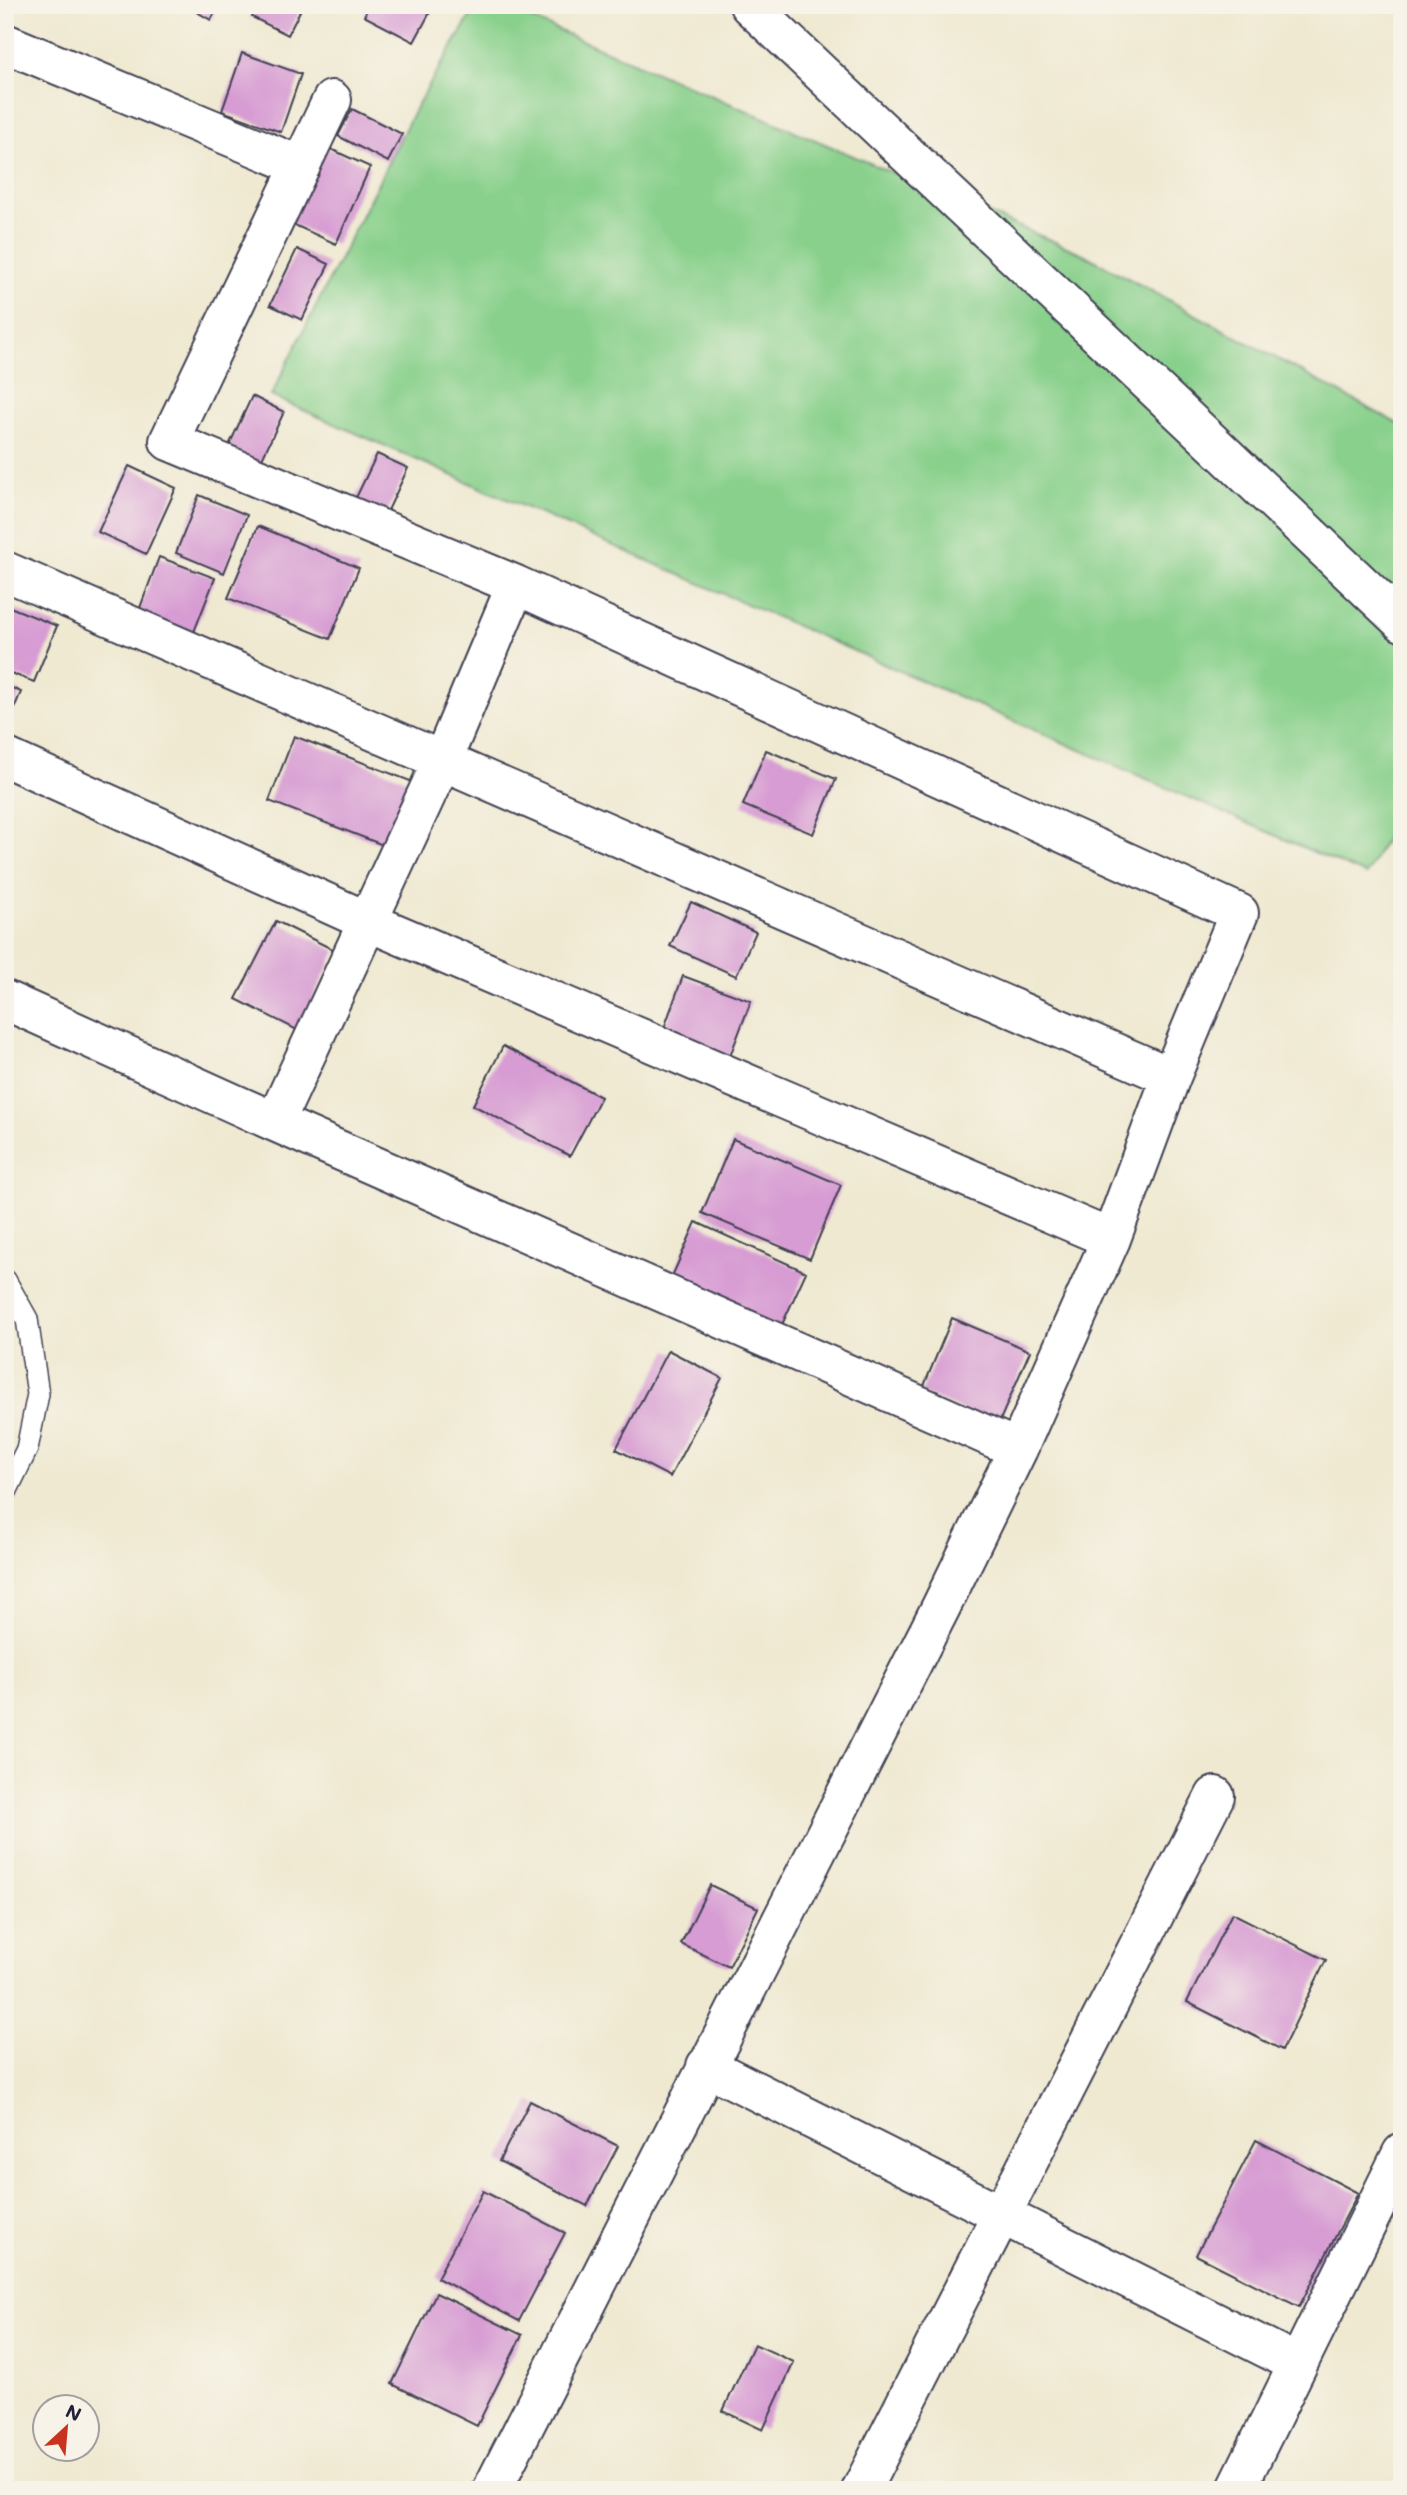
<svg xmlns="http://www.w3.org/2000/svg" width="1407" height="2495" viewBox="0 0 1407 2495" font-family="Mali,sans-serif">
<rect width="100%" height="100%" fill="#f7f3e8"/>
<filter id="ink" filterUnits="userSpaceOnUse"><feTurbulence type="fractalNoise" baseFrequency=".0143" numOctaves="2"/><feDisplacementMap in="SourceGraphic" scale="14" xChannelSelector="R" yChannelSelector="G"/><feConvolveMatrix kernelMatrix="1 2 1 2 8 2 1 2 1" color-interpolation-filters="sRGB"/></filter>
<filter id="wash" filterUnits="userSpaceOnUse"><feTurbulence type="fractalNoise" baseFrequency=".00686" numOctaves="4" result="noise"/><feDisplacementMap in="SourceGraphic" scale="28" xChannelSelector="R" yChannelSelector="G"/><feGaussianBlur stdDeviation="1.57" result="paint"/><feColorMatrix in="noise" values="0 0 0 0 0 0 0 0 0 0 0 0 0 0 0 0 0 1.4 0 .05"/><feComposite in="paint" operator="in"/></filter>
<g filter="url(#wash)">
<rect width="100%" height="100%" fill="#efe9d1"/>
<!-- green -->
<path fill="#88d08b" stroke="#557963" stroke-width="2" d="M477,5H499L1083,254L1402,426V808L1366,875L271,396L415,109Z"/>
<g id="blocks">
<!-- building -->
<path fill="#d79cd3" d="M185,5H219L211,20Z
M258,5H303L288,35L252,17Z
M369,5H434L414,42L364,16Z
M242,53L301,74L281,132L222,111Z
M352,109L402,134L388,162L338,136Z
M324,146L370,167L336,244L290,223Z
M297,249L329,264L302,320L270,305Z
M252,396L284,412L258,467L226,452Z
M377,454L408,468L383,521L352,506Z
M129,466L176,488L146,554L98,532Z
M199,495L247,515L224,573L176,553Z
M258,526L359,568L330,639L228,598Z
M159,557L215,578L192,637L137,616Z
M5,605L57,626L34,682L5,671Z
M5,685L21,692L5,730Z
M294,736L413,782L388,847L269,801Z
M766,750L836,779L813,834L743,805Z
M691,902L756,932L736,976L670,946Z
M276,921L336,951L297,1030L236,999Z
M683,976L751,1001L730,1056L663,1031Z
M503,1046L601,1097L570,1156L473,1105Z
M733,1139L841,1185L810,1259L702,1213Z
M696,1222L806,1272L775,1340L666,1290Z
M952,1318L1030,1351L998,1425L921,1393Z
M668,1350L722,1378L670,1477L616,1449Z
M710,1885L758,1908L729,1967L681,1944Z
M1232,1913L1326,1960L1282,2050L1187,2002Z
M530,2101L618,2146L587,2206L499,2161Z
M1256,2140L1358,2193L1299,2307L1196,2255Z
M483,2191L565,2233L519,2321L437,2278Z
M436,2293L522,2335L477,2426L392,2384Z
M754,2344L794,2362L763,2430L723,2411Z"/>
</g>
</g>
<g filter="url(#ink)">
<use href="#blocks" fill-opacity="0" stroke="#414052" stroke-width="2"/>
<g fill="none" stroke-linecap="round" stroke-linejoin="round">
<!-- service casing -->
<g stroke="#414052" stroke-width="24">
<path id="service" d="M5,1280L27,1319L38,1394L27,1449L5,1494"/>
</g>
<!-- minor casing -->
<g stroke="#414052" stroke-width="42">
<path id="minor" d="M5,43L301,166
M332,100L169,441L516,585L1239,913L1171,1077L1111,1239L1018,1449L941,1607L492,2490
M5,571L1171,1077
M5,757L369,922L1111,1239
M5,1000L275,1122L1018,1449
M275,1122L442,761L516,585
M706,2066L1298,2364
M861,2490L1215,1796
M1236,2490L1402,2153"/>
</g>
<!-- primary casing -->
<g stroke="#414052" stroke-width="42">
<path id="primary" d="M749,5L1402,622"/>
</g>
<!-- service -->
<use href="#service" stroke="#fff" stroke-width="21"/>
<!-- minor -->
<use href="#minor" stroke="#fff" stroke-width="38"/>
<!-- primary -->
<use href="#primary" stroke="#fff" stroke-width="38"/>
</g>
</g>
<!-- margin -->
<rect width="1407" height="2495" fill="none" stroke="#f7f3e8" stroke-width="28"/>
<!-- north arrow -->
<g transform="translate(66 2428) rotate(26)"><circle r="33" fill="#f7f3e8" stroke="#a29fa3" stroke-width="2"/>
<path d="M0-5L12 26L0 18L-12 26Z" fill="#c8321e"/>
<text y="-10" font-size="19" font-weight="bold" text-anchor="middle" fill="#22223b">N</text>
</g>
</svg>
